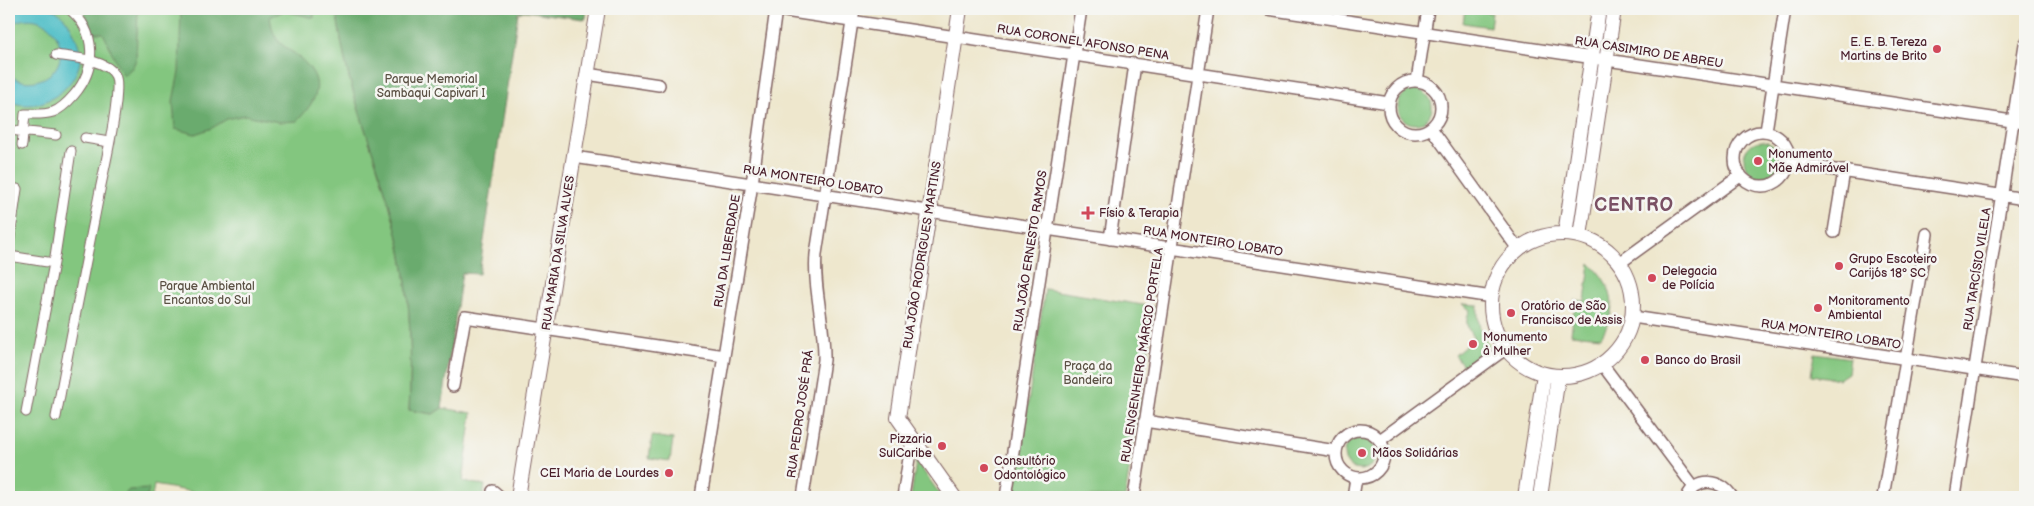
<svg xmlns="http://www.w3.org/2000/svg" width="2034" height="506" viewBox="0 0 2034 506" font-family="'Balsamiq Sans',sans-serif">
<rect width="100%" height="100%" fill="#f6f6f2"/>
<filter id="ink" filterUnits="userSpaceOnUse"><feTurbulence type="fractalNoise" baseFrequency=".02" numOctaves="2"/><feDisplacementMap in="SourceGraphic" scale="10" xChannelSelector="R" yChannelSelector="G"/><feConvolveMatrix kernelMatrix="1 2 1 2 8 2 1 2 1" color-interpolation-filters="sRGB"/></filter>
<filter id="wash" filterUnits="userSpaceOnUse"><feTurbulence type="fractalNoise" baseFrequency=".0096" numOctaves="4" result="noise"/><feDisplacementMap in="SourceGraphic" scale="20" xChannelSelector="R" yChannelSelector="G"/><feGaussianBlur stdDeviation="1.12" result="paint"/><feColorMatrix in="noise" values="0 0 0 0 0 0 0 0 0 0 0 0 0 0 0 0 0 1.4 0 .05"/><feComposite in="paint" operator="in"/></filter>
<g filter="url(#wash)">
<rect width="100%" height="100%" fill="#eee7cd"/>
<!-- green -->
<path fill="#83c67f" stroke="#667255" d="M9,9L336,10C340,32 343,55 349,77C365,135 389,192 401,251C411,303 412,357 409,410L433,414L442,408L472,413L463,482L485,485L483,497H220L154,485L152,497H9Z
M1465,9L1492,13L1490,27L1463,23Z
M1398 107a17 17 0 1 1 34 0a17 17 0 1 1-34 0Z
M1744 159a18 18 0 1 1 36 0a18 18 0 1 1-36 0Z
M1590,263C1614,287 1619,308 1601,337L1571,334L1575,300L1585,301Z
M1045,289L1155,307L1125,497H1014Z
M1462,304L1478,305C1477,322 1480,333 1490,347L1464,367L1455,355L1474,339C1467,328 1464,322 1470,310Z
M1815,353L1850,358L1848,373L1839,379L1812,375Z
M652,436L673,439L670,461L649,458Z
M1344 454a16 16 0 1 1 32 0a16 16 0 1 1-32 0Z
M916,461L942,497H911Z"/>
<!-- forest -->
<path fill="#6aab6e" stroke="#5a654c" d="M84,9H138L136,60L132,68L124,75C115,64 110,46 103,33H93Z
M181,9H314V18L284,11L270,17C271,23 272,30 275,36C280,46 293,51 301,59C327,82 317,100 297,121L279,122L245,115L227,119L212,128L195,134L175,129L173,101L179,72Z
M334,9H587L586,18L583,19L524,11L518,13L479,274L462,273L442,408L433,414L409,410C412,358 411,303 401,251C389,192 365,135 349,77C343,55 340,32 336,10Z
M149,489L147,497H121L129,490Z"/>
<!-- water -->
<path fill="#51bfc8" stroke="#4e6f7a" d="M9,9C22,9 38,6 51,9C58,10 67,20 70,26C77,38 83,53 79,66C70,94 36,114 9,101V75C19,82 30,84 42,79C81,63 53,0 9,25Z"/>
</g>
<g filter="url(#ink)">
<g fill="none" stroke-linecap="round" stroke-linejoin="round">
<!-- pedestrian casing -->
<g stroke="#836564" stroke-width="11">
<path id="pedestrian" d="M56,55C73,58 106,59 115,75C123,89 104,170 100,190C85,266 70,341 56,417
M9,130L56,135
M85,138L109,142
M22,145L25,114C34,114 44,115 53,112C61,109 68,102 74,95C97,68 97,31 69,9
M9,245L17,189
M9,256L54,263
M26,412L54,263L71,151"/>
</g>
<!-- minor casing -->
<g stroke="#836564" stroke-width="14">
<path id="minor" d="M772,9L1389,103
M1268,9L2025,123
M587,74L659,85
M1417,81L1428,9
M1389 107a26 26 0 1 1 52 0a26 26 0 1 1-52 0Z
M1431,128L1518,249
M1766,131L1785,9
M1735 159a27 27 0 1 1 54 0a27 27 0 1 1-54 0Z
M574,157L1492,297
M1789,163L2025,199
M1834,232L1844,171
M1110,239L1135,64
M1621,262L1740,176
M1633,317L2025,377
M1602,364L1694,487
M453,386L465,317L724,356
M1145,421L1336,451
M1336 454a24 24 0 1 1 48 0a24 24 0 1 1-48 0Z
M1380,440L1505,349
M493,491L500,497
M701,497L752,184L776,9
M803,497L824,360C825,324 813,289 816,254L854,9
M903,497L912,439
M1006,497L1081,9
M1134,497L1208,9
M1353,497L1356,478
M1687,497C1697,476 1721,479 1732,497
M1883,497L1927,234
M1955,497L2025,44"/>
</g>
<!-- tertiary casing -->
<g stroke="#836564" stroke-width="16">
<path id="tertiary" d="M1565,234L1599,9
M1491 305a71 71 0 1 1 142 0a71 71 0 1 1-142 0Z
M1580,236L1614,9
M518,497L598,9
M954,497L898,418L960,9
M1525,497L1544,374
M1540,497L1558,377"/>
</g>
<!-- pedestrian -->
<use href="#pedestrian" stroke="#fff" stroke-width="9"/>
<!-- minor -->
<use href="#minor" stroke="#fff" stroke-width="11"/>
<!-- tertiary -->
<use href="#tertiary" stroke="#fff" stroke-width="14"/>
</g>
</g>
<!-- markers -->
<g fill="#d1495b" stroke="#f6f6f2" stroke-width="2">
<circle cx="1937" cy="49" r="5"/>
<circle cx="1758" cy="161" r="5"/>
<path d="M1085.5 205.5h5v5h5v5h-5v5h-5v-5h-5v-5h5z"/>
<circle cx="1839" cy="266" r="5"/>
<circle cx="1652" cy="278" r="5"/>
<circle cx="1818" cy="308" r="5"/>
<circle cx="1511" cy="313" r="5"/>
<circle cx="1473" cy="344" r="5"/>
<circle cx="1645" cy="360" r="5"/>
<circle cx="942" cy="446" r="5"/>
<circle cx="1362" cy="453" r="5"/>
<circle cx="984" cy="468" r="5"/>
<circle cx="669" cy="473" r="5"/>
</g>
<g text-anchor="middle" stroke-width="5" stroke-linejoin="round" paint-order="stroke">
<!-- street labels -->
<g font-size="12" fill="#4a1f2b" stroke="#f6f6f2">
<text transform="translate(1083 42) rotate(9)" y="4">RUA CORONEL AFONSO PENA</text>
<text transform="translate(1649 52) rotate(9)" y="4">RUA CASIMIRO DE ABREU</text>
<text transform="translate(813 180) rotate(9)" y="4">RUA MONTEIRO LOBATO</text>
<text transform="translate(1213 241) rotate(9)" y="4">RUA MONTEIRO LOBATO</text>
<text transform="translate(727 251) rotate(-81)" y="4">RUA DA LIBERDADE</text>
<text transform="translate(1030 251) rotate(-81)" y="4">RUA JOÃO ERNESTO RAMOS</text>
<text transform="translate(558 253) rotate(-81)" y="4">RUA MARIA DA SILVA ALVES</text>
<text transform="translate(922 255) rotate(-81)" y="4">RUA JOÃO RODRIGUES MARTINS</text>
<text transform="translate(1977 269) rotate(-81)" y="4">RUA TARCÍSIO VILELA</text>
<text transform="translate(1831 334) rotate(9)" y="4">RUA MONTEIRO LOBATO</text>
<text transform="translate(1142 355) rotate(-81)" y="4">RUA ENGENHEIRO MÁRCIO PORTELA</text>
<text transform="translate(800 414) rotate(-82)" y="4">RUA PEDRO JOSÉ PRÁ</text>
</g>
<!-- poi labels -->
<g font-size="12" fill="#4a1f2b" stroke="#f6f6f2" text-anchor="start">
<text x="1927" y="46" text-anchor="end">E. E. B. Tereza<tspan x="1927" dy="14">Martins de Brito</tspan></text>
<text x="1768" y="158">Monumento<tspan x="1768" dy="14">Mãe Admirável</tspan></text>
<text x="1099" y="217">Físio &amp; Terapia</text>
<text x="1849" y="263">Grupo Escoteiro<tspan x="1849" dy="14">Carijós 18º SC</tspan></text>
<text x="1662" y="275">Delegacia<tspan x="1662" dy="14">de Polícia</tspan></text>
<text x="1828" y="305">Monitoramento<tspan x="1828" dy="14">Ambiental</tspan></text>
<text x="1521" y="310">Oratório de São<tspan x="1521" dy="14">Francisco de Assis</tspan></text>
<text x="1483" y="341">Monumento<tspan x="1483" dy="14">à Mulher</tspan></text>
<text x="1655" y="364">Banco do Brasil</text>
<text x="932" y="443" text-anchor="end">Pizzaria<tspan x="932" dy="14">SulCaribe</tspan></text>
<text x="1372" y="457">Mãos Solidárias</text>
<text x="994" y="465">Consultório<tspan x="994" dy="14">Odontológico</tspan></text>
<text x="659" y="477" text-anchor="end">CEI Maria de Lourdes</text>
</g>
<!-- park labels -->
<g font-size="12" fill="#5b5144" stroke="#f6f6f2">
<text x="431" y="83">Parque Memorial<tspan x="431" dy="14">Sambaqui Capivari I</tspan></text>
<text x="207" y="290">Parque Ambiental<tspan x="207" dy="14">Encantos do Sul</tspan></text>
<text x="1088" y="370">Praça da<tspan x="1088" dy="14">Bandeira</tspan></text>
</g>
<!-- district labels -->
<g font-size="18" font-weight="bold" letter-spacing="1" fill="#7a5064" stroke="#f6f6f2">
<text x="1634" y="211">CENTRO</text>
</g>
</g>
<!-- margin -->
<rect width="2034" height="506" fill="none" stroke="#f6f6f2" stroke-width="30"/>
</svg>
